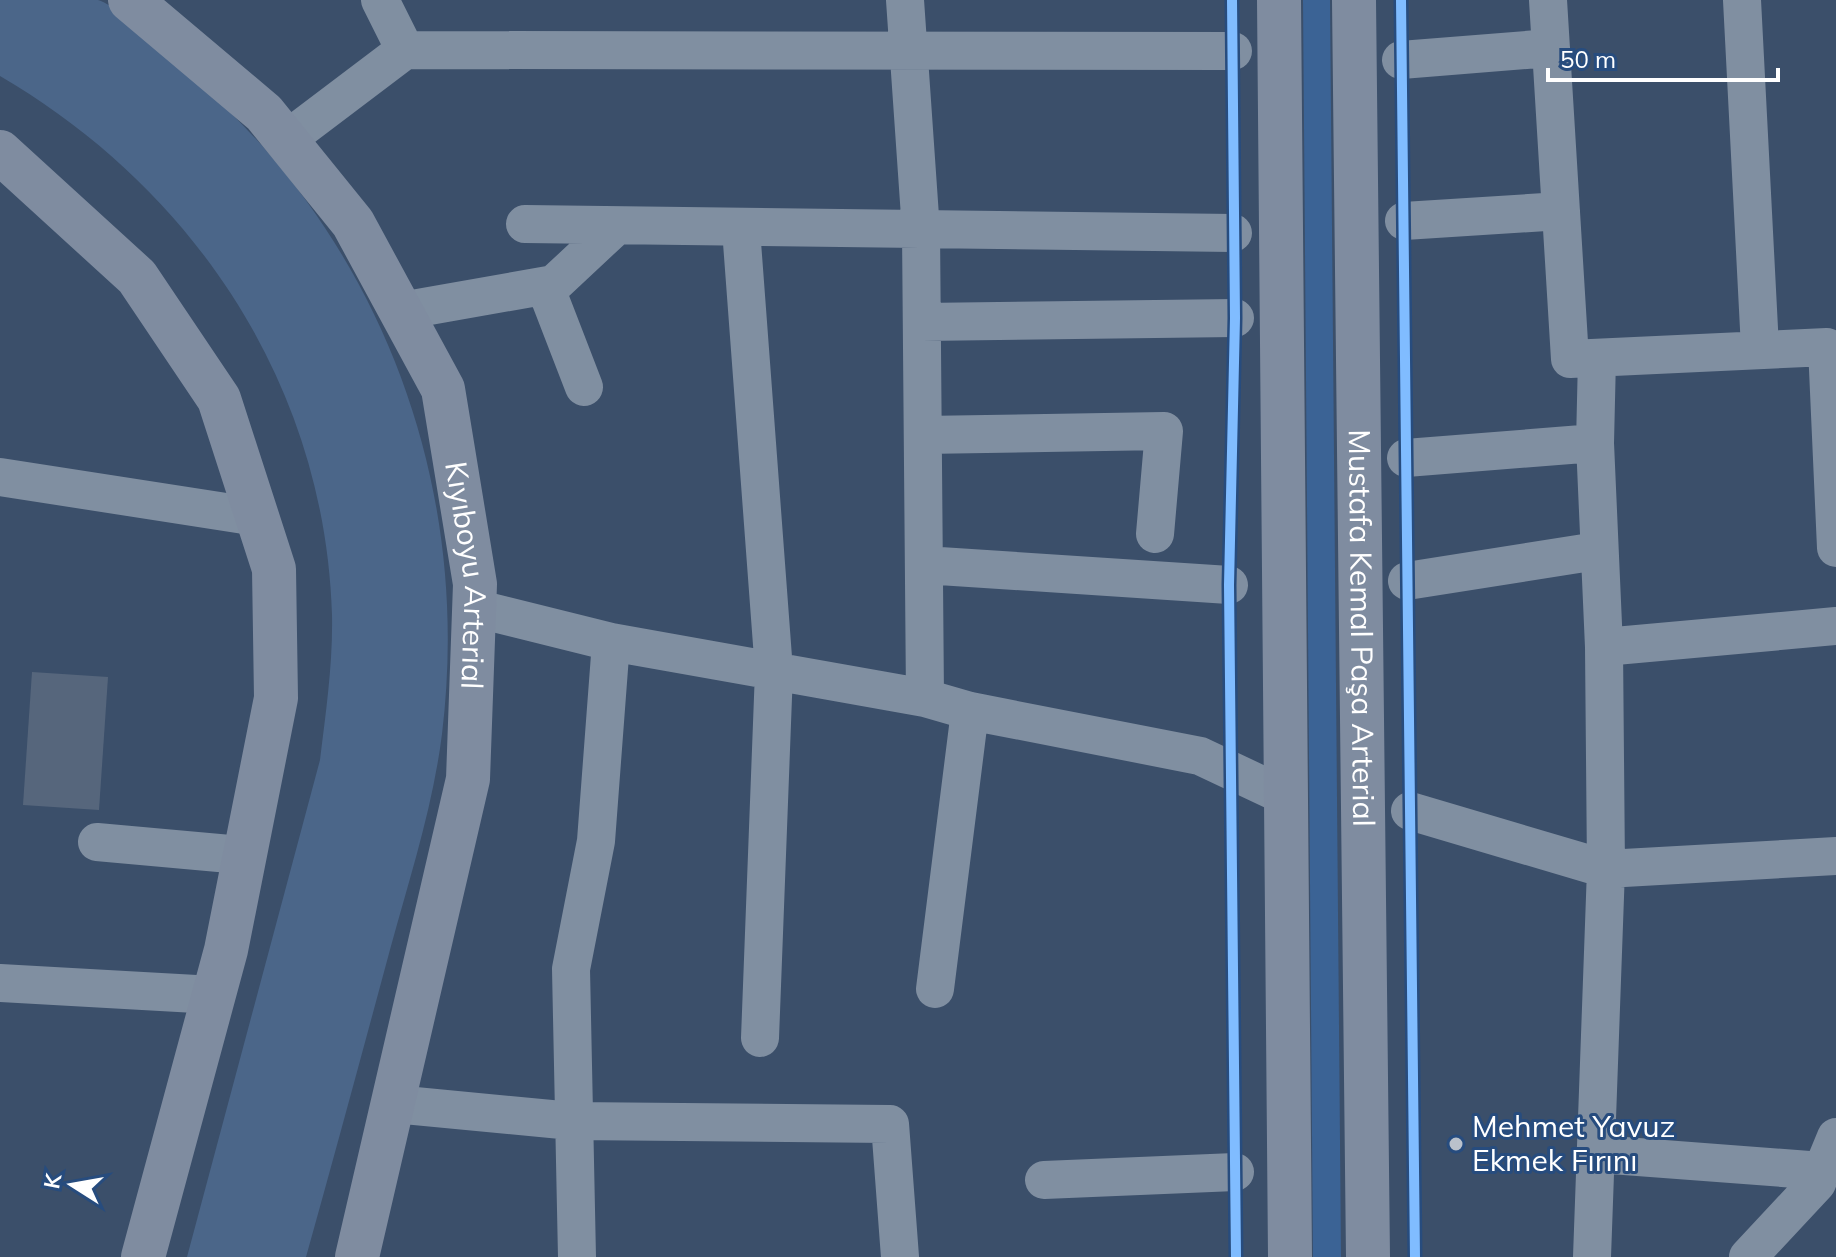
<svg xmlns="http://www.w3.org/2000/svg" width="1836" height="1257" viewBox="0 0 1836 1257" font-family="Mulish,sans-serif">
<rect width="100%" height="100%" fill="#3b4f6a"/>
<!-- green -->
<path fill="#3b6395" d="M1303,0H1330L1341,1257H1313Z"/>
<!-- water -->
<path fill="#4b6689" d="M0,0C24,0 77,0 98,0C130,9 240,120 265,149C406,311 468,521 442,734C433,806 410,877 391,946C363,1050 335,1153 306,1257H187L320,760C326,711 333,663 332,615C325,386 195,190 0,76Z"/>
<!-- building -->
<path fill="#56667c" d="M32,672L108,677L99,810L23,805Z"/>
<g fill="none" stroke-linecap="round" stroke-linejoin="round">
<!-- minor -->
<path stroke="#808fa1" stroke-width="38" d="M380,0L405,50
M905,0L921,231L925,698
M1548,0L1570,359L1827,347L1836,548
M1742,0L1760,348
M1401,60L1551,48
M286,140L405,50L1233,51
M1404,221L1561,211
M525,224L1233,233
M741,229L774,671L760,1038
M545,286L584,387
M401,311L554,284L614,228
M922,322L1235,318
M923,435L1164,431L1155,534
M1406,458L1595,443
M0,477L257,517
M924,565L1229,585
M1407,581L1597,551
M474,608L611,642L925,698L970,711L1200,756L1285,796
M1604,647L1836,626
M1410,811L1606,869L1836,856
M97,842L230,854
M0,983L214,995
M935,989L970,711
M394,1104L572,1121L890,1124L900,1257
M1598,1154L1822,1171
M1044,1180L1235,1172
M577,1257L571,969L596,841L611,642
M1592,1257L1606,869L1604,647L1595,443L1597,358
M1748,1257L1817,1183L1836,1137"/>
<!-- major -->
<g stroke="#7f8ca0" stroke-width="44">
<path id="s1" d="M130,0L264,113L353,223L443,389L475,584L468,779L357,1257"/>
<path d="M1279,0L1290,1257"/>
<path id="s2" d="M1354,0L1368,1257"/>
<path d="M0,152L137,277L219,399L274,569L276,698L226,950L143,1257"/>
</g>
<!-- cycleway casing -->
<g stroke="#274c7e" stroke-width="15">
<path id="cycleway" d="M1232,0L1235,318L1229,585L1236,1257
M1401,0L1415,1257"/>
</g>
<!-- cycleway -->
<use href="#cycleway" stroke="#80bcff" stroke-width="10"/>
</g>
<!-- markers -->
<circle fill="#bac1cb" stroke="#274c7e" stroke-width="3" cx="1456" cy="1144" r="8"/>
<g text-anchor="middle" stroke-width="6" stroke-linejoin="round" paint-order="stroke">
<!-- street labels -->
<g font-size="30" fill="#fff" stroke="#274c7e">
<text dy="10" stroke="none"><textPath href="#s1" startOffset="694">Kıyıboyu Arterial</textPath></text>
<text dy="10" stroke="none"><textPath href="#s2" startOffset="628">Mustafa Kemal Paşa Arterial</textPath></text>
</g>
<!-- poi labels -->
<g font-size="30" fill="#fff" stroke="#274c7e" text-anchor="start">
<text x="1472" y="1137">Mehmet Yavuz<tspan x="1472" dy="34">Ekmek Fırını</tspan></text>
</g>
</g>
<!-- north arrow -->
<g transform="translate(72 1185) rotate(281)" stroke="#274c7e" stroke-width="6" paint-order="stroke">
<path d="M0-6L14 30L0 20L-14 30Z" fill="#ffffff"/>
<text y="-12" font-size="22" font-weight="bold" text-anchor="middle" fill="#ffffff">K</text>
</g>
<!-- scale -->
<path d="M1548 68v12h230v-12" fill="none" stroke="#ffffff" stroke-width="4"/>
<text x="1560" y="68" font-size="24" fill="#ffffff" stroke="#274c7e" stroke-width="6" paint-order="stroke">50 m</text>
</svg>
